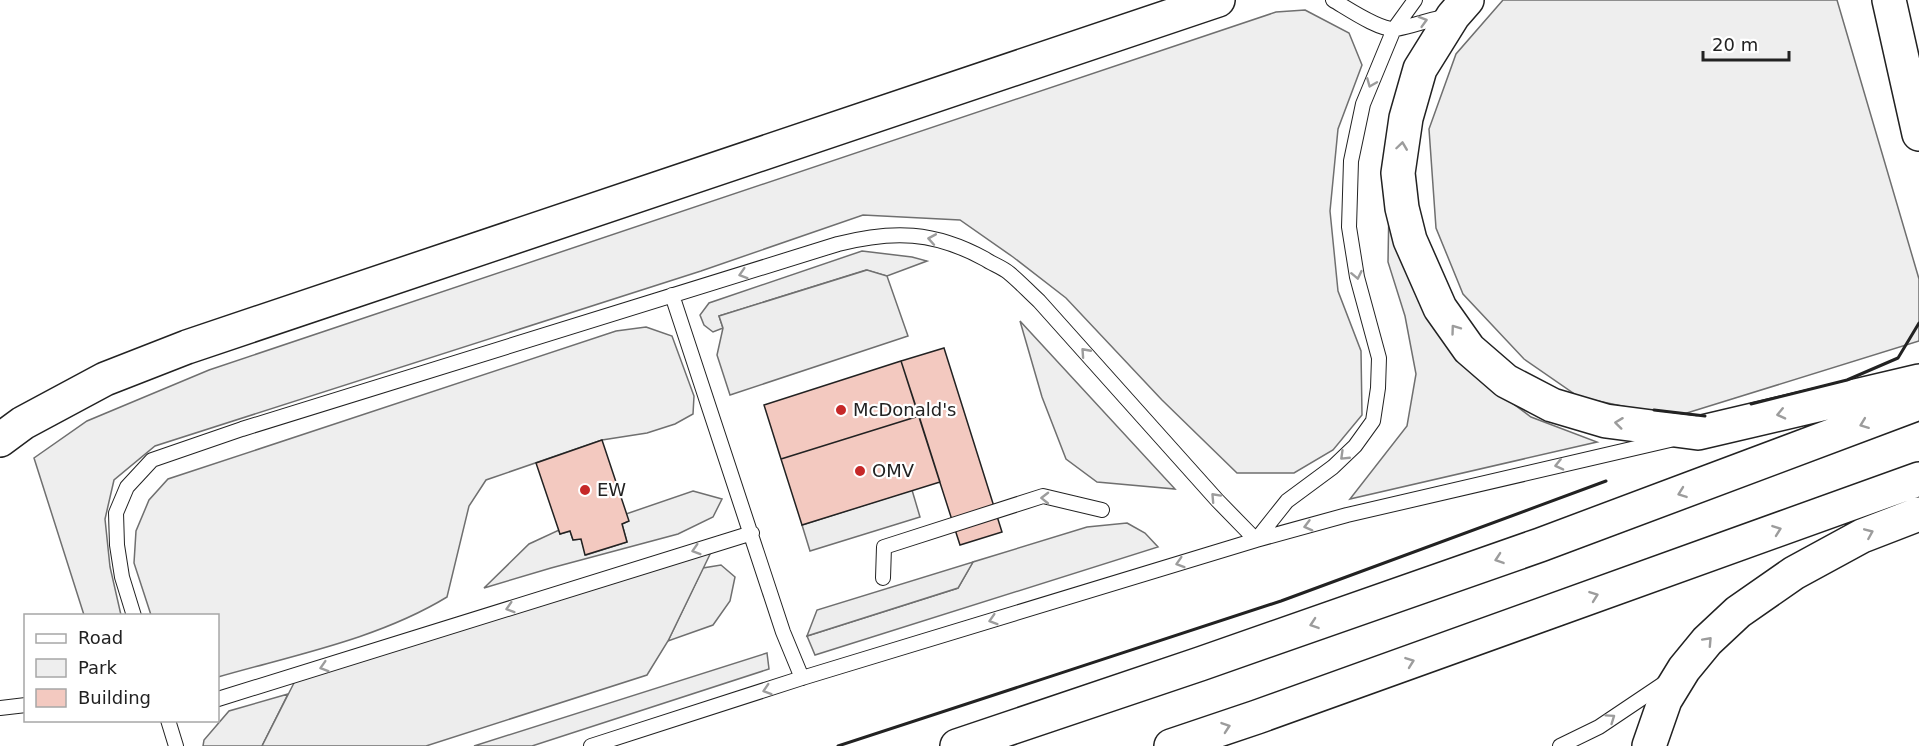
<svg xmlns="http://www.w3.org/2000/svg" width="1919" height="746" viewBox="0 0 1919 746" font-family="'DejaVu Sans',sans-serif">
<rect width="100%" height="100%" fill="#fff"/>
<!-- green -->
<path fill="#eee" stroke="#6f6f6f" stroke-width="1.5" d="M1503,0H1837L1919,279V341L1674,417L1579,397L1524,359L1463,294L1436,228L1429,129L1456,54Z
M1305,10L1349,33L1362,65L1338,129L1330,211L1338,291L1361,351L1362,415L1333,450L1294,473H1237L1162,400L1066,298L1013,257L960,220L863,215L701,271L155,446L114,480L105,519L110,567L121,615H84L34,458L87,421L209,370L1276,12Z
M1389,205L1484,382L1531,417L1597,442L1350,499L1407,426L1416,374L1405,316L1388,262Z
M862,251L912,257L927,261L887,276L866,270L719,316L723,328L713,332L704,325L700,315L709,303Z
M1020,321L1175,489L1097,482L1066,459L1042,397Z
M646,327L672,336L694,396L693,414L675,424L647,433L602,440L486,480L469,506L447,597C378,639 294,655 218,677V616L151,615L134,563L136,531L149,500L168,479L616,331Z
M693,491L722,499L713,517L678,534L551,568L484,588L529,544L559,530L560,534L570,531L573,540L581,539L586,555L627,542L622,524L628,521L626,514Z
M1127,523L1145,533L1158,547L815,655L807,636L958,588L973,562L1087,527Z
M721,565L735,577L730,601L713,625L668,641L703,568Z
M767,653L769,669L532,746H474Z
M288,694L262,746H203L204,740L229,711Z"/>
<!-- parking -->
<path fill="#ededed" stroke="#6f6f6f" stroke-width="1.5" d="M867,270L887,276L908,336L730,395L717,355L723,328L719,316Z
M912,490L920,517L810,551L802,525Z
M715,544L668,641L647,675L426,746H262L298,675Z
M973,562L958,588L807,636L817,610Z"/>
<!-- building -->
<path fill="#f3c9c0" stroke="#222" stroke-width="1.5" d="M944,348L1002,532L960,545L901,361Z
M901,361L919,416L781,459L764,405Z
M919,416L940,482L802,525L781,459Z
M602,440L629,521L622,524L627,542L585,555L581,539L573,540L570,531L560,534L536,463Z"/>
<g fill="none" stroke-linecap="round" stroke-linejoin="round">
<!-- lane casing -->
<g stroke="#222" stroke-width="16">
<path id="lane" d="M1333,0C1347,8 1380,31 1396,29C1415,26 1431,18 1451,16
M672,295L783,632L802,678
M1256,540L1287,501L1333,467L1355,446L1373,421L1378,388L1379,358L1357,277L1349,227L1351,161L1363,104L1394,29L1415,0
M883,578L884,547L1043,496L1102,510
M134,616L122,577L117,545L116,513L127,487L152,460L242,429L838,244C893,230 934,231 985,259C992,264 1002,267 1009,273C1019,281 1029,292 1039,301L1217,500L1256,540
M218,699L752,533
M0,708L26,705
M168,720L176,746
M591,746L802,678L1256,540L1347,515L1670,440
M1560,746L1599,727L1666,682"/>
</g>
<!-- secondary casing -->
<g stroke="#222" stroke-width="36">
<path id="secondary" d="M1889,0L1919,134"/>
</g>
<!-- highway casing -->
<g stroke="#222" stroke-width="36">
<path id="highway" d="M1467,0L1453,16L1420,69L1406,118L1398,173L1402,208L1410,240L1440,308L1469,349L1506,381L1552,405L1606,421L1698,433L1919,381
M0,440L23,423L105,379L187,347L1218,0
M957,746L1200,664L1540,545L1919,403
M1171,746L1257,717L1919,479
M1649,746L1665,700L1684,669L1707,641L1738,612L1794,573L1862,536L1919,514"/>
</g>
<!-- lane -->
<use href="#lane" stroke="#fff" stroke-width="14"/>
<!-- secondary -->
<use href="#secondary" stroke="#fff" stroke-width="33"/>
<!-- highway -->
<use href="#highway" stroke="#fff" stroke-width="33"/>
<!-- wall -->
<path stroke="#222" stroke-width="3" d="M1751,404L1847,380L1898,358L1919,323
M1654,410L1705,416
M838,746L1281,601L1606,481"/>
</g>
<!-- one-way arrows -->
<defs><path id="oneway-chevron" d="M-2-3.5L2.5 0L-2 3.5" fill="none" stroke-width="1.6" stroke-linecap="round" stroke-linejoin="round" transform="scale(1.5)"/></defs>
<g stroke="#9c9c9c">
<use href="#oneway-chevron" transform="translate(1423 21) rotate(-16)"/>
<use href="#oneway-chevron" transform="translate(1371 83) rotate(112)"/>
<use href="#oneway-chevron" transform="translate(1402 146) rotate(-82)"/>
<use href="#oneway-chevron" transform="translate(932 239) rotate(-170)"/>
<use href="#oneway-chevron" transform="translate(743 274) rotate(163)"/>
<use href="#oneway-chevron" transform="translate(1357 275) rotate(78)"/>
<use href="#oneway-chevron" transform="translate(1455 329) rotate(-126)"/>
<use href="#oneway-chevron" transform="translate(1085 352) rotate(-132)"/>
<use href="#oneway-chevron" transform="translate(1781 414) rotate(167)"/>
<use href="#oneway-chevron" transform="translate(1619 423) rotate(-173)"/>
<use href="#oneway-chevron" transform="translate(1864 424) rotate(159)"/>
<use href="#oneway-chevron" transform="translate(1344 456) rotate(136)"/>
<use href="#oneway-chevron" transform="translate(1559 465) rotate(167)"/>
<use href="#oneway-chevron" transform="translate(1682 493) rotate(160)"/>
<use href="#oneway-chevron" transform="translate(1215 497) rotate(-133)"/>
<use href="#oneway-chevron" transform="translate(1045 498) rotate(-179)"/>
<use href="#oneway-chevron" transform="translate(1308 526) rotate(165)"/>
<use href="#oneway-chevron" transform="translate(1777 530) rotate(-20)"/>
<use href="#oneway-chevron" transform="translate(1869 533) rotate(-23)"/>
<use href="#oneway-chevron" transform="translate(696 550) rotate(163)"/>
<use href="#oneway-chevron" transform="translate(1499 559) rotate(161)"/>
<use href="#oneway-chevron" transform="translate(1180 563) rotate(163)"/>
<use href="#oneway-chevron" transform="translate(1594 596) rotate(-20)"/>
<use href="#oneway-chevron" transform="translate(510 608) rotate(163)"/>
<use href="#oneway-chevron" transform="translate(993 620) rotate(163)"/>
<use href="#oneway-chevron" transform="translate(1314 624) rotate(161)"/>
<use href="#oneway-chevron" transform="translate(1708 641) rotate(-47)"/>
<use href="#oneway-chevron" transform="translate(1410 662) rotate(-20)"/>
<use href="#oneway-chevron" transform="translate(324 667) rotate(163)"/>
<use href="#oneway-chevron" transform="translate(767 690) rotate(162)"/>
<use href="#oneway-chevron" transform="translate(1611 718) rotate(-35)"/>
<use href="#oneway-chevron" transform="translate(1226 727) rotate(-19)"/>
</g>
<!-- markers -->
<g fill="#c62828" stroke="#fff" stroke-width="2">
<circle cx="841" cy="410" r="6"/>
<circle cx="860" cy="471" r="6"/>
<circle cx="585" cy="490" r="6"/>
</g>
<g text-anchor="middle" stroke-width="4.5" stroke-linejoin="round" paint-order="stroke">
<!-- poi labels -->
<g font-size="18" fill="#222" stroke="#fff" text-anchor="start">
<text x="853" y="416">McDonald's</text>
<text x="872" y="477">OMV</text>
<text x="597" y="496">EW</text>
</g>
</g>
<!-- legend -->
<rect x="24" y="614" width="195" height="108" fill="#ffffff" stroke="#a7a7a7" stroke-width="1.5"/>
<rect x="36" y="634" width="30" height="9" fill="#ffffff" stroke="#a7a7a7" stroke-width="1.5"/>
<text x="78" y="644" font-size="18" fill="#222222">Road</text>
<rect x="36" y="659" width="30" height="18" fill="#eeeeee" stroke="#a7a7a7" stroke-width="1.5"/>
<text x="78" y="674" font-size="18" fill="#222222">Park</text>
<rect x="36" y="689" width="30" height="18" fill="#f3c9c0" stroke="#a7a7a7" stroke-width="1.5"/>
<text x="78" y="704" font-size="18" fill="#222222">Building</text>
<!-- scale -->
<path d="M1703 51v9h86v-9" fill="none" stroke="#222222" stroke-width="3"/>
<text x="1712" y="51" font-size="18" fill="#222222" stroke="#ffffff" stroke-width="4.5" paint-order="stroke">20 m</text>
</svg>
